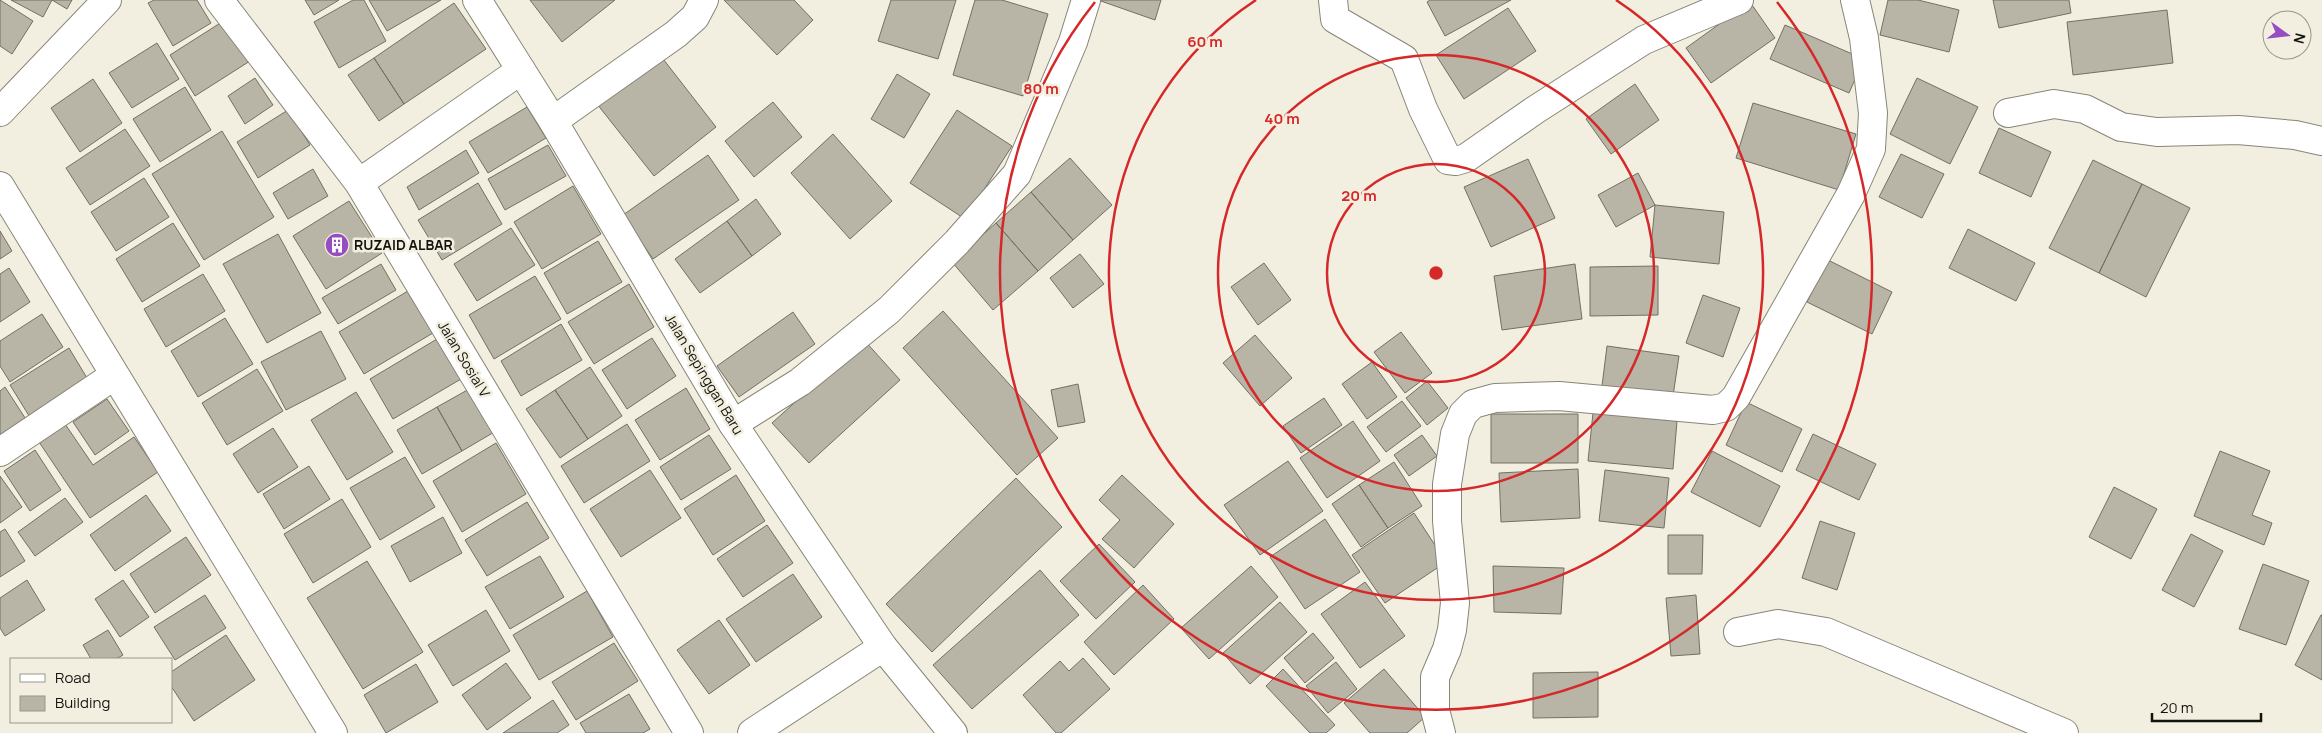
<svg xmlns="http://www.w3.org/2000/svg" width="2322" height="733" viewBox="0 0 2322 733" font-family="Manrope,sans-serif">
<rect width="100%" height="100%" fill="#f2efe0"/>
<!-- building -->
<path fill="#b8b5a7" stroke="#737063" d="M0,0L33,21L12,54L0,46Z
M11,0H72L67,9L52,0L43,17Z
M154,0H197L211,23L173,46L148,3Z
M305,0H339L314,15Z
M353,0H364L386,41L339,68L314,22Z
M369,0H441L387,31Z
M530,0H615L562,42Z
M724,0H794L813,20L777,55Z
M891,0H956L938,59L878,41Z
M975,0H1002L1048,14L1023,96L953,75Z
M1098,0H1161L1155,20Z
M1430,0H1511L1445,36L1427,2Z
M1888,0H1918L1959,10L1949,52L1880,35Z
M1993,0H2069L2071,13L1999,28Z
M1750,2L1775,38L1711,83L1686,48Z
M454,3L486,49L404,104L374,58Z
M1508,8L1536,51L1464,99L1436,55Z
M2167,10L2173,63L2073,75L2067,22Z
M225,20L250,61L195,96L170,55Z
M1785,25L1864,59L1849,93L1770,59Z
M157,43L179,79L132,108L109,73Z
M660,55L716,127L654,176L597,104Z
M374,58L404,104L379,121L348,75Z
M897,74L930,94L904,138L871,119Z
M255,78L273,105L245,124L228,96Z
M1917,78L1978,107L1950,164L1890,134Z
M93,79L122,123L80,152L51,108Z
M1635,84L1659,120L1611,154L1586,119Z
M185,87L211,130L160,162L133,119Z
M773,102L802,137L754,177L725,141Z
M1753,103L1856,134L1839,190L1736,158Z
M527,107L546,138L488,173L469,142Z
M288,110L310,145L258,178L237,142Z
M957,110L1012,146L965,219L910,183Z
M1999,128L2051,152L2031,197L1979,173Z
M125,129L150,166L90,205L66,168Z
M222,131L274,217L204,260L152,174Z
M833,134L892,201L850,239L791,173Z
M548,145L566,176L505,210L488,179Z
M466,150L479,173L419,210L407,187Z
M1901,154L1944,174L1922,218L1879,197Z
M708,155L739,200L653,259L623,215Z
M1070,158L1112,205L1073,240L1031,192Z
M1528,159L1555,218L1491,247L1464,187Z
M2093,160L2142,184L2099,273L2049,248Z
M313,169L328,196L288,219L273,193Z
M1638,173L1655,205L1616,227L1598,195Z
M144,178L169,217L116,251L91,212Z
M478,183L502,224L442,260L418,220Z
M2142,184L2190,208L2146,297L2099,273Z
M573,186L601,234L542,269L514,222Z
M1031,192L1073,240L1038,271L996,223Z
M756,199L781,234L752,256L727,221Z
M349,201L382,253L326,289L293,236Z
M1655,205L1724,212L1719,264L1650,257Z
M727,221L752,256L700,293L675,259Z
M173,223L200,266L142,302L116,259Z
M996,223L1038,271L993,310L952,262Z
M511,228L535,265L477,301L454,264Z
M1968,229L2035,263L2016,301L1949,268Z
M0,231L12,251L0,259Z
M278,234L321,313L267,343L223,264Z
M598,241L622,282L567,314L544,273Z
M1080,254L1104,284L1073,308L1050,278Z
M1828,260L1892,292L1872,334L1807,302Z
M1264,263L1291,300L1258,325L1231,287Z
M381,264L396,290L338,324L322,298Z
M1575,264L1582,319L1502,330L1494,276Z
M1658,266V315L1590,316V267Z
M9,268L30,302L0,322V274Z
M203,274L225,311L166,347L144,309Z
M535,276L561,319L494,359L469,315Z
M629,284L654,327L594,364L568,322Z
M413,288L438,330L364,374L339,332Z
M1703,295L1740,308L1723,357L1686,343Z
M943,311L1058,438L1017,475L903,348Z
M793,312L815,344L739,397L717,366Z
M42,314L63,347L10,382L0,366V341Z
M225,318L253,364L198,397L171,351Z
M561,324L582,360L521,396L501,361Z
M321,331L346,379L286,410L261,362Z
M1401,332L1432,373L1405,393L1374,352Z
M1255,335L1292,378L1260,406L1223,363Z
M652,338L676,376L627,409L602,370Z
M437,339L461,379L393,419L370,379Z
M864,340L900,380L809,463L772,423Z
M1607,346L1679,356L1673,396L1602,386Z
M69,348L90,383L31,419L10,385Z
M1372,362L1397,397L1367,419L1342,384Z
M590,367L622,416L588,439L555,390Z
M257,369L283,411L227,445L202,403Z
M1427,381L1448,408L1427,425L1406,398Z
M1078,384L1085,422L1058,427L1051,390Z
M5,387L29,424L0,443V391Z
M471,388L496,431L462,451L437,407Z
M686,388L710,429L660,460L635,420Z
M555,390L588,439L560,458L526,409Z
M356,392L393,452L347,480L311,420Z
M1324,398L1342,425L1301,453L1283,426Z
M107,399L129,431L95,455L73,422Z
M1402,401L1421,426L1386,452L1367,427Z
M1746,402L1802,429L1782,472L1726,445Z
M437,407L462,451L422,474L397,430Z
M1593,413L1677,421L1673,469L1588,461Z
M1491,414H1578V463H1491Z
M63,421L93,465L134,437L158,472L90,518L37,439Z
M1353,421L1380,461L1327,498L1300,458Z
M627,424L650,461L584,503L561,466Z
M273,428L298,467L258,493L233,454Z
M1813,434L1876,464L1859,500L1796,470Z
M709,435L731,469L681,500L660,467Z
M1422,435L1437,456L1409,476L1394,455Z
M496,443L526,494L462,532L433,481Z
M35,450L61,490L30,511L4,471Z
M1712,451L1780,486L1760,527L1691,492Z
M2220,451L2270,471L2252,515L2272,523L2264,545L2194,516Z
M405,457L435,507L380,540L350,488Z
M1288,461L1323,511L1260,555L1224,505Z
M1394,462L1422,506L1388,528L1359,485Z
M309,466L330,499L284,529L263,494Z
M1578,469L1580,518L1501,522L1499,473Z
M650,470L681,518L621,557L590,509Z
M1605,470L1669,478L1664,528L1599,521Z
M736,475L765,521L713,555L684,509Z
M1122,475L1174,524L1134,568L1102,539L1120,520L1099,500Z
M0,476L22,507L0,523Z
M1016,478L1062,527L932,652L886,604Z
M1359,485L1388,528L1361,547L1332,504Z
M2114,487L2157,509L2131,559L2089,537Z
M146,495L171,531L115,571L90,535Z
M65,498L83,522L35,556L18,532Z
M342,499L371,547L313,583L284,534Z
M527,502L549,538L487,576L465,540Z
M1414,513L1446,562L1385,603L1352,555Z
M443,517L462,553L410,582L391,546Z
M1325,519L1360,572L1305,609L1270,557Z
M1820,521L1855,533L1837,590L1802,578Z
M767,525L793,563L743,597L717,559Z
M5,529L25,561L0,577V532Z
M2191,534L2223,551L2194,607L2162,590Z
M1668,535H1703L1702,574H1668Z
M186,537L211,575L155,613L130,574Z
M1099,544L1135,582L1096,619L1060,581Z
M540,556L564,597L510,629L485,587Z
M367,561L423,652L363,689L307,598Z
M2263,564L2309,581L2286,645L2239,629Z
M1251,566L1278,597L1209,659L1181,628Z
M1493,566L1564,568L1561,614L1494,612Z
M1040,570L1079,615L972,709L933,665Z
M793,574L822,617L756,662L726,619Z
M27,580L45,610L5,636L0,628V598Z
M123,580L149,617L120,637L95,599Z
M1365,582L1405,636L1360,668L1321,614Z
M1143,585L1174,619L1114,675L1084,642Z
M587,591L613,637L539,680L513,635Z
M205,595L226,628L175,660L154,627Z
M1696,595L1700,654L1671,656L1666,598Z
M1280,602L1307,632L1250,684L1223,653Z
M486,610L510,651L453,686L428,645Z
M2321,615H2322V680L2295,665Z
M719,620L750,665L709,694L677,650Z
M108,630L123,655L116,659H91L83,645Z
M1313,633L1334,658L1305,683L1284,658Z
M226,635L255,680L194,721L171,686V672Z
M614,643L638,681L576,720L552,682Z
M1083,658L1110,689L1061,733H1056L1023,695L1060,661L1069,671Z
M1336,662L1357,689L1328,713L1306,686Z
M506,663L531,698L487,730L462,695Z
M416,664L438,702L386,733L364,695Z
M1283,669L1335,725L1326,733H1310L1266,686Z
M1384,669L1425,717L1407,733H1370L1344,703Z
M1598,672V717L1533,718V673Z
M629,694L650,729L643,733H586L580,723Z
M553,700L569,725L557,733H503Z"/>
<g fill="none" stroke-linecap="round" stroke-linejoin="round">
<!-- street casing -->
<g stroke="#888578" stroke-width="30">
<path id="street" d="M219,0L359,183L689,733
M1333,0L1335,19L1404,59L1423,109L1448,160L1456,161L1466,158L1535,110L1644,40L1739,0
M0,112L107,0
M2008,113L2054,104L2085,109L2121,127L2157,132L2238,130L2295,135L2322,141
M553,121L676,34L695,17L704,0
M359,183L521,70
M0,186L333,733
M733,424L800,382L889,310L957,242L1017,174L1073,42L1086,0
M0,452L115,375
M1738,632L1778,624L1826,632L2064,733
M752,733L883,647
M1441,733L1435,710V677L1447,649L1452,630L1455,603L1447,521V484L1455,434L1463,414L1473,404L1495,398L1559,396L1713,410L1726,407L1736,397L1851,194L1871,149L1873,113L1864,38L1855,0"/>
</g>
<!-- secondary casing -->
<g stroke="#888578" stroke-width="30">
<path id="secondary" d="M477,0L553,121L733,424L883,647L953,733"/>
</g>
<!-- street -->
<use href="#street" stroke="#fff" stroke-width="28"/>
<!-- secondary -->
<use href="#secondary" stroke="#fff" stroke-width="28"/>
</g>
<!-- distance rings -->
<g fill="none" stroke="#d62828" stroke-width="2.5">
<circle cx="1436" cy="273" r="109"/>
<circle cx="1436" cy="273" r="218"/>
<path d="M1616 0A327 327 0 1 1 1256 0"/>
<path d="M1777 2A436 436 0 1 1 1095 2"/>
</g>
<!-- icons -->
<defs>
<g id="building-disc" transform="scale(1.25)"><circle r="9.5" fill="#964dc0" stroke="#f2efe0"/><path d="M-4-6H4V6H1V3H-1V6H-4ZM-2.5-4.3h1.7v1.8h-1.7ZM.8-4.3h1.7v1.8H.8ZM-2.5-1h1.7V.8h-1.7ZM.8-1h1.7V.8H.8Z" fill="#fff"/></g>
</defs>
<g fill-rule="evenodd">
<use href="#building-disc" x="337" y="245"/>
</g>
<g text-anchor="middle" stroke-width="5" stroke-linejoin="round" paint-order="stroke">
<!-- poi labels -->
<g font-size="14" font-weight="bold" fill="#13120d" stroke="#f2efe0" text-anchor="start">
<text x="354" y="250">RUZAID ALBAR</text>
</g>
<!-- street labels -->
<g font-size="14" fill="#13120d" stroke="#f2efe0">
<text transform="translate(464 359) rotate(59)" y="5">Jalan Sosial V</text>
<text transform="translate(704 374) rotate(59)" y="5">Jalan Sepinggan Baru</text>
</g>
</g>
<circle cx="1436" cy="273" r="8" fill="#d62828" stroke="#f2efe0" stroke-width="2.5"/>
<g font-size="15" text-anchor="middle" font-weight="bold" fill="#d62828" stroke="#f2efe0" stroke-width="5" stroke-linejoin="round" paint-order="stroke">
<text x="1205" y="47">60 m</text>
<text x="1041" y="94">80 m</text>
<text x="1282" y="124">40 m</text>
<text x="1359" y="201">20 m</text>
</g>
<!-- legend -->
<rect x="10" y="658" width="162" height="65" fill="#f2efe0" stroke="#99978c"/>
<rect x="20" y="674" width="25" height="8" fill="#ffffff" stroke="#99978c"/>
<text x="55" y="683" font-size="15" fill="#13120d">Road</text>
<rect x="20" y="696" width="25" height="15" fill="#b8b5a7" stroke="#99978c"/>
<text x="55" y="708" font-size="15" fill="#13120d">Building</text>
<!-- north arrow -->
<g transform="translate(2287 35) rotate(105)"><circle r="24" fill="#f2efe0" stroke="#99978c"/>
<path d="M0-4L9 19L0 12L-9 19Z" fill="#964dc0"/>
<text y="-8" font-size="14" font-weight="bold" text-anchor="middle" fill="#13120d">N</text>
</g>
<!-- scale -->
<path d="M2152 713v8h109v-8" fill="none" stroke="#13120d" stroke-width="2.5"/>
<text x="2160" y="713" font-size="15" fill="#13120d" stroke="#f2efe0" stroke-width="4" paint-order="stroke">20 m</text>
</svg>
